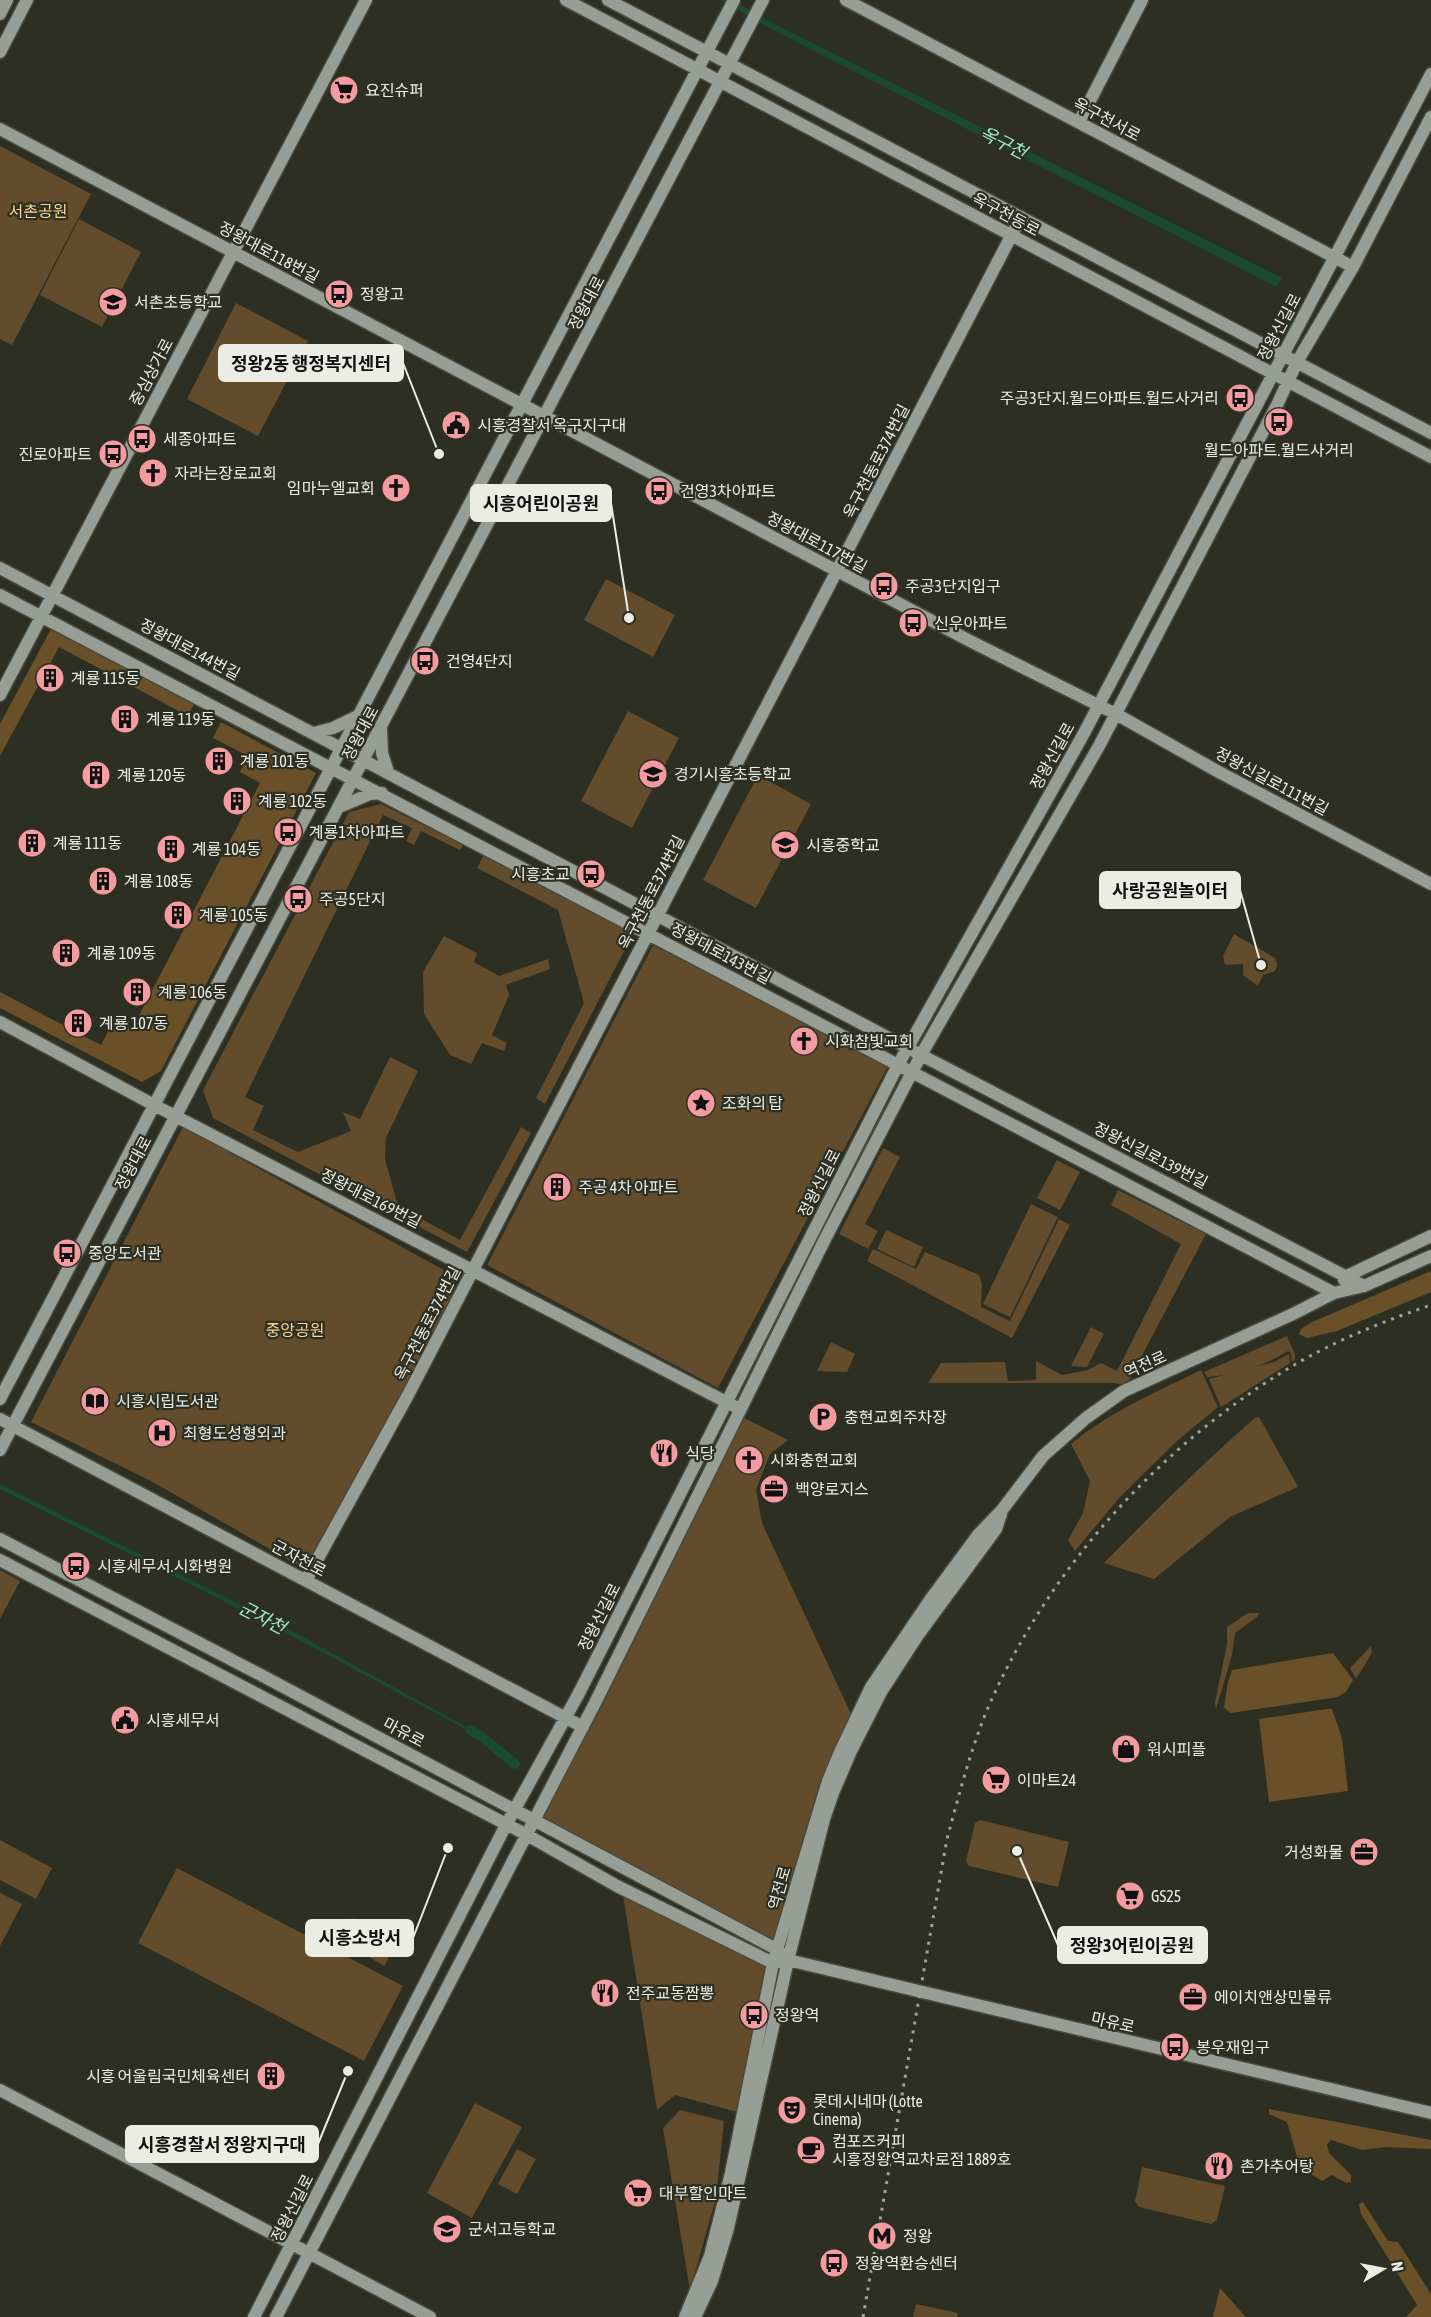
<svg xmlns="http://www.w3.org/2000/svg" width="1431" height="2317" viewBox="0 0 1431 2317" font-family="'Asap Condensed','Noto Sans KR',sans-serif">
<rect width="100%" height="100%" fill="#2c2f22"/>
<!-- green -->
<path fill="#624c2c" d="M0,146L91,194L12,345L0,339Z
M79,219L141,252L102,327L40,295Z
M236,303L308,341L258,436L187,399Z
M606,579L675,615L653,657L584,620Z
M628,711L679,738L632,828L581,801Z
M758,775L811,804L756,908L703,880Z
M381,804L463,845L460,850L421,831L414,845L406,841L412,828L383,815L245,1097L264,1106L253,1130L298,1152L351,1131L343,1112L360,1119L390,1057L418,1071L386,1138L385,1159L398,1206L460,1240L521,1127L531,1133L467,1252L213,1118L203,1090L349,812Z
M484,855L633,934L545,1104L536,1098L584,1003L558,910L477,868Z
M1234,934L1275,958L1277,965L1275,971L1263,975L1258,986L1243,975V964L1225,965L1223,956Z
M444,936L477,953L474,962L499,976L548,959L550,969L506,985L509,995L492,1035L507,1043L504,1051L482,1043L471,1064L450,1055L424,1014L423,972Z
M653,945L888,1066L718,1388L487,1265Z
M183,1127L453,1275L456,1289L311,1565L301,1567L151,1481L31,1422Z
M883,1148L900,1157L865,1224L878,1231L868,1249L839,1234Z
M1057,1160L1080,1172L1060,1210L1037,1198Z
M1118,1190L1206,1234L1126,1386L1115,1383H928L941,1363L1005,1362L1008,1381L1036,1380V1361L1062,1375L1088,1370L1101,1363L1117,1371L1181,1244L1111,1205Z
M1031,1204L1058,1217L1010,1317L983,1304Z
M1059,1219L1070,1225L1012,1338L867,1261L873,1249L916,1269L925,1252L979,1275L982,1284L981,1307L1010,1321Z
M886,1230L923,1247L914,1267L877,1249Z
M1091,1327L1104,1334L1087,1367L1071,1366Z
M1287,1336L1295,1355V1360L1292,1362L1291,1353L1288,1351C1265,1366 1234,1375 1207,1377L1204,1372Z
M831,1342L855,1354L847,1372L817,1371Z
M1289,1354L1290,1363L1221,1407L1209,1379L1274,1362Z
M1201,1370L1218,1407L1178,1440L1119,1498L1075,1551L1068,1540L1083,1513L1090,1481L1071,1444C1109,1412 1157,1392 1201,1370Z
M1259,1417L1298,1487L1230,1517L1154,1579L1104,1563C1153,1513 1202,1464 1255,1418Z
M744,1418L788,1440L770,1454L756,1490L762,1523L852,1716L776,1944L542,1817Z
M0,1570L20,1581L0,1619Z
M1248,1613H1259L1257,1617L1235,1633L1232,1655L1216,1709L1215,1702L1227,1644V1627Z
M1371,1646L1372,1653L1356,1679L1350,1668Z
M981,1820L1069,1842L1058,1887L969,1866L966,1861L975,1823Z
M0,1840L52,1868L36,1899L0,1880Z
M177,1868L403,1986L364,2061L138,1943Z
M0,1893L22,1904L0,1946Z
M623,1895L765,1966L737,2112L675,2095L657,2110Z
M352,1918L397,1943L384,1966L340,1940Z
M475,2103L522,2127L472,2218L427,2193Z
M680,2110L724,2121L716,2198L690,2290L663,2128Z
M517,2149L536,2159L517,2194L498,2184Z
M1142,2167L1225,2186L1217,2220L1211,2224L1139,2207L1135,2201Z
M916,2304L958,2313L957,2317H913Z"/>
<!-- forest -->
<path fill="#6a5028" d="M52,627L194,704L188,716L59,647L0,756V724Z
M221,722L316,773L161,1071L142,1082L0,1008V992L101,1045L114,1020L132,1029L260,783L240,772L248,756L213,738Z
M1431,1271V1292L1337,1331L1307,1338L1299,1334L1301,1329L1310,1323Z
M1333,1653L1353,1680L1346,1692L1338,1697L1231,1713L1224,1708L1228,1682L1232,1670Z
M1327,1709H1332L1342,1738L1348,1791L1269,1802L1259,1719Z
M1269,2109L1431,2140V2149L1386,2147L1362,2150L1331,2140L1327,2144L1329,2153L1351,2175V2182L1346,2183L1332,2175L1322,2181L1303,2169L1298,2160L1287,2122L1269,2114Z
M1363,2202L1388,2241L1398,2242L1431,2294V2317H1406L1417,2305L1361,2214L1359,2204Z
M1220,2288L1245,2316L1246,2317H1213Z"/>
<!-- water -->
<path fill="#1b4a33" d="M720,0H732L773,23L1282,278L1277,287L771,29Z
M0,1484L279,1624L483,1736L482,1738L277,1628L0,1489Z"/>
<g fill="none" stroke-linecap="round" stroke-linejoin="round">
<!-- canal -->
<path stroke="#1b4a33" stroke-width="10" d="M470,1730L482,1737L515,1764"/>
<!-- secondary casing -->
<g stroke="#474a3d" stroke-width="15">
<path id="secondary" d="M566,0L1431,457
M608,0L1431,433
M846,0L1353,267
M0,14L7,0
M0,52L27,0
M1079,122L1142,0
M0,129L970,641L1116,714L1217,771L1431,884
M0,568L921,1055L1364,1286
M0,595L1334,1293
M0,695L366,0
M381,729L382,753L388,772
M314,733L333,728L358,716
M339,807L370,794L382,793
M0,1022L154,1105L734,1406
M1344,1280L1347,1276L1431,1236
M0,1399L734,0
M0,1419L583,1727
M0,1450L763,0
M0,1539L259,1674L778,1950L788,1960L1431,2113
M0,1560L527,1835L617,1886L773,1963L781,1961
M306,1580L408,1395L1021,217
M0,2090L430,2317
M254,2317L506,1825L578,1695L898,1065L1083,735L1431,74
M276,2317L595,1703L825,1239L921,1055L1099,746L1277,405L1297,362L1353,267L1431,117
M685,2317L710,2256L731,2173L773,1963L828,1781L840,1752L871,1687L930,1600L978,1535L1002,1510L1043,1456L1086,1418L1124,1391L1293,1314L1334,1293L1364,1286L1431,1256
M695,2317L712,2281L728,2228L788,1960L824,1819L833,1793L851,1751L881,1692L918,1635L996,1529L1001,1514"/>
</g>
<!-- secondary -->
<use href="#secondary" stroke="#979e95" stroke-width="12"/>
<!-- rail -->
<path stroke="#a0a398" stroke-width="3" stroke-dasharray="3 6" stroke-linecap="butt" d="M863,2317L947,1839C961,1788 974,1735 997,1688C1060,1555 1168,1440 1294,1365C1337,1340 1384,1321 1431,1305"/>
</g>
<!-- icons -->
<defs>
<g id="supermarket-disc" transform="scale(1.5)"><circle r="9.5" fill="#f49aa1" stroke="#2c2f22"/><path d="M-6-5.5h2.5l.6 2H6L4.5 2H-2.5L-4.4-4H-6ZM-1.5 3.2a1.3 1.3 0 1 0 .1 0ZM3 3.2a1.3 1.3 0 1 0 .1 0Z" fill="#111"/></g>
<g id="bus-disc" transform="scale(1.5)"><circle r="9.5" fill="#f49aa1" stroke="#2c2f22"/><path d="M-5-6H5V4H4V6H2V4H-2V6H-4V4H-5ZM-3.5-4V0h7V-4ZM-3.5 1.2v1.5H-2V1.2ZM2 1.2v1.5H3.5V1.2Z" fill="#111"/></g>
<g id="school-disc" transform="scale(1.5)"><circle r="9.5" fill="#f49aa1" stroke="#2c2f22"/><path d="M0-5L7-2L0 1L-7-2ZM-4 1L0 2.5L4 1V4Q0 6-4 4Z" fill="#111"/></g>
<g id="civic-disc" transform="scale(1.5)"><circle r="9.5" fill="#f49aa1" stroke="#2c2f22"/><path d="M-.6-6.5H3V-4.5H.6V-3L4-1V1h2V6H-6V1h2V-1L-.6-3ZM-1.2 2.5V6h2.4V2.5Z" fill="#111"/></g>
<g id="church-disc" transform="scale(1.5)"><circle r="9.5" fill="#f49aa1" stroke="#2c2f22"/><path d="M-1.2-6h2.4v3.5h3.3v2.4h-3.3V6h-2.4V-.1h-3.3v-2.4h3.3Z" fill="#111"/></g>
<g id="building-disc" transform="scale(1.5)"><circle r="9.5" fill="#f49aa1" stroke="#2c2f22"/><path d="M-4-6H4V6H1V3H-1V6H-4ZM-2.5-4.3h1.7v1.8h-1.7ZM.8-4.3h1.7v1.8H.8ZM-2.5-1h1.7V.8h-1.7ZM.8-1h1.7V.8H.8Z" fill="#111"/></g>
<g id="sight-disc" transform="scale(1.5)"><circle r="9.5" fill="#f49aa1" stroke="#2c2f22"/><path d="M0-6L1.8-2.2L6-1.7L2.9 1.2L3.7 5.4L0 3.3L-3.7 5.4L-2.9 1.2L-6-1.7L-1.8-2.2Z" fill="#111"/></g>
<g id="library-disc" transform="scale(1.5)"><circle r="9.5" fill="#f49aa1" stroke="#2c2f22"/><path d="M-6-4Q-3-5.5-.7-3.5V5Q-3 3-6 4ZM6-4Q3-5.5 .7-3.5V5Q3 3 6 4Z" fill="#111"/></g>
<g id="parking-disc" transform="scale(1.5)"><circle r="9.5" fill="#f49aa1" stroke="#2c2f22"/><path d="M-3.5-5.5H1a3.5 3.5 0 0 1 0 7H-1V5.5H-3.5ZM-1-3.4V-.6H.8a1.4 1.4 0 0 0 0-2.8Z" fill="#111"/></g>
<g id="hospital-disc" transform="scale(1.5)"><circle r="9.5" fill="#f49aa1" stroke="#2c2f22"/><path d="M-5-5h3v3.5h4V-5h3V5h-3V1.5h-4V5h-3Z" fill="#111"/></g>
<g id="restaurant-disc" transform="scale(1.5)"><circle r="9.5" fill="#f49aa1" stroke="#2c2f22"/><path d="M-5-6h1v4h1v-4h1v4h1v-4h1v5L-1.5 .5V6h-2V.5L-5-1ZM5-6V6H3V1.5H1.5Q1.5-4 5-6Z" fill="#111"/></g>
<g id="office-disc" transform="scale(1.5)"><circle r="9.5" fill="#f49aa1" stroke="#2c2f22"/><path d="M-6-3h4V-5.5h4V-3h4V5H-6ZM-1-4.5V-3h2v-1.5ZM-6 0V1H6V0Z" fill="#111"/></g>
<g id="shop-disc" transform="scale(1.5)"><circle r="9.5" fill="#f49aa1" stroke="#2c2f22"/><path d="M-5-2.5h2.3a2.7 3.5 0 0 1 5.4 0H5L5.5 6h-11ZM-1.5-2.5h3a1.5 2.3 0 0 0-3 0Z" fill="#111"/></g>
<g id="theatre-disc" transform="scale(1.5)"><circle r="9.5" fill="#f49aa1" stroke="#2c2f22"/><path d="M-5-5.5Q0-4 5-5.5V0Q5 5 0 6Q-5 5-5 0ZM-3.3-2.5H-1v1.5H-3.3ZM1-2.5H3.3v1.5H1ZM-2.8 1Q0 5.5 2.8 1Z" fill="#111"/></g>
<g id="cafe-disc" transform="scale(1.5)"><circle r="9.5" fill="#f49aa1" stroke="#2c2f22"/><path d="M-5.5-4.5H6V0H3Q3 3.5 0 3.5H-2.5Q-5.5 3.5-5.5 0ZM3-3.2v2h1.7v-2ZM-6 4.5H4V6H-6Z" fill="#111"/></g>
<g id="metro-disc" transform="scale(1.5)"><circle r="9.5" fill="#f49aa1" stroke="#2c2f22"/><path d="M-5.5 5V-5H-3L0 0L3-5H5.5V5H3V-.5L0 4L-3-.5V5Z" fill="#111"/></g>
</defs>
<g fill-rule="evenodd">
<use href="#supermarket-disc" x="344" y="90"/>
<use href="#bus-disc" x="339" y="294"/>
<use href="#school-disc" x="113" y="302"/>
<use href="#bus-disc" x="1240" y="398"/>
<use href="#bus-disc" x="1279" y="422"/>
<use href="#civic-disc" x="456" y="425"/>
<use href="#bus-disc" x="142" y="439"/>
<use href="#bus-disc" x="113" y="454"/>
<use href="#church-disc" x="153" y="473"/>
<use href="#church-disc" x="396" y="488"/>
<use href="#bus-disc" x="659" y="491"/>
<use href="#bus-disc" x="884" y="586"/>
<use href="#bus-disc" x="913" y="623"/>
<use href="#bus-disc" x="425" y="661"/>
<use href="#building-disc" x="50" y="678"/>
<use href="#building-disc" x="125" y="719"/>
<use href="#building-disc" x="219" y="761"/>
<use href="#school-disc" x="653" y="774"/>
<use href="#building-disc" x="96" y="775"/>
<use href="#building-disc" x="237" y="801"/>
<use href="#bus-disc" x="288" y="832"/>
<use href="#building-disc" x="32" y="843"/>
<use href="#school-disc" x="785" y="845"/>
<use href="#building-disc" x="171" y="849"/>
<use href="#bus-disc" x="591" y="874"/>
<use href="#building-disc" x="103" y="881"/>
<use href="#bus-disc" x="298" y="899"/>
<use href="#building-disc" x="178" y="915"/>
<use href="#building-disc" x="66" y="953"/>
<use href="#building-disc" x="137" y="992"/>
<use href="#building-disc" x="78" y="1023"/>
<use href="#church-disc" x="804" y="1041"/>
<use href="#sight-disc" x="701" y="1103"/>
<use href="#building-disc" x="557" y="1187"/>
<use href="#bus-disc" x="67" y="1253"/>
<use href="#library-disc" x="95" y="1401"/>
<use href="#parking-disc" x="823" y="1417"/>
<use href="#hospital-disc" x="162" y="1433"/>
<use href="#restaurant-disc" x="664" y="1453"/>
<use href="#church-disc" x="749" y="1460"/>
<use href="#office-disc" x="774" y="1489"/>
<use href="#bus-disc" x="76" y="1566"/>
<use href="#civic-disc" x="125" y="1720"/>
<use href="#shop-disc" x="1126" y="1749"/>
<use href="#supermarket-disc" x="996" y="1780"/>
<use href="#office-disc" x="1364" y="1852"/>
<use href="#supermarket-disc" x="1130" y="1896"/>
<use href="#restaurant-disc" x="605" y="1993"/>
<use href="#office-disc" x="1193" y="1997"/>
<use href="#bus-disc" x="754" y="2015"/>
<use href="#bus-disc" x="1175" y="2047"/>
<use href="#building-disc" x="271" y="2076"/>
<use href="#theatre-disc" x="792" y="2110"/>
<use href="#cafe-disc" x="811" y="2150"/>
<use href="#restaurant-disc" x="1219" y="2166"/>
<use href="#supermarket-disc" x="638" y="2193"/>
<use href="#school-disc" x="447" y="2229"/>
<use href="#metro-disc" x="882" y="2236"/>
<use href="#bus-disc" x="834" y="2263"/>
</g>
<g text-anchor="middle" stroke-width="4.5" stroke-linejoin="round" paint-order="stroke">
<!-- poi labels -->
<g font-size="16" fill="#ebede4" stroke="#2c2f22" text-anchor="start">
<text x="365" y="96">요진슈퍼</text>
<text x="360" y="300">정왕고</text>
<text x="134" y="308">서촌초등학교</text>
<text x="1219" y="404" text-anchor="end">주공3단지.월드아파트.월드사거리</text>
<text x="477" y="431">시흥경찰서 옥구지구대</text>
<text x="163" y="445">세종아파트</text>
<text x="1279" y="456" text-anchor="middle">월드아파트.월드사거리</text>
<text x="92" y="460" text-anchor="end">진로아파트</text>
<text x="174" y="479">자라는장로교회</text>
<text x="375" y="494" text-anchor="end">임마누엘교회</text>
<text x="680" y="497">건영3차아파트</text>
<text x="905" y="592">주공3단지입구</text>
<text x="934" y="629">신우아파트</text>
<text x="446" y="667">건영4단지</text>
<text x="71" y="684">계룡 115동</text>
<text x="146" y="725">계룡 119동</text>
<text x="240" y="767">계룡 101동</text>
<text x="674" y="780">경기시흥초등학교</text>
<text x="117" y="781">계룡 120동</text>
<text x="258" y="807">계룡 102동</text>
<text x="309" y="838">계룡1차아파트</text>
<text x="53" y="849">계룡 111동</text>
<text x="806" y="851">시흥중학교</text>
<text x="192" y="855">계룡 104동</text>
<text x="570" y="880" text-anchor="end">시흥초교</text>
<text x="124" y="887">계룡 108동</text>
<text x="319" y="905">주공5단지</text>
<text x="199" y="921">계룡 105동</text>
<text x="87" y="959">계룡 109동</text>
<text x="158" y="998">계룡 106동</text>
<text x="99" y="1029">계룡 107동</text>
<text x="825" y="1047">시화참빛교회</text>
<text x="722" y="1109">조화의 탑</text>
<text x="578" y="1193">주공 4차 아파트</text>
<text x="88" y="1259">중앙도서관</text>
<text x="116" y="1407">시흥시립도서관</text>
<text x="844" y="1423">충현교회주차장</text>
<text x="183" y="1439">최형도성형외과</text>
<text x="685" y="1459">식당</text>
<text x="770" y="1466">시화충현교회</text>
<text x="795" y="1495">백양로지스</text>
<text x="97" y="1572">시흥세무서.시화병원</text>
<text x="146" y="1726">시흥세무서</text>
<text x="1147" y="1755">워시피플</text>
<text x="1017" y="1786">이마트24</text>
<text x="1343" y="1858" text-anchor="end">거성화물</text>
<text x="1151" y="1902">GS25</text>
<text x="626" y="1999">전주교동짬뽕</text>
<text x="1214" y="2003">에이치앤상민물류</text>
<text x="775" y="2021">정왕역</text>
<text x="1196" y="2053">봉우재입구</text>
<text x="250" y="2082" text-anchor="end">시흥 어울림국민체육센터</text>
<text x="813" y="2107">롯데시네마 (Lotte<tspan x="813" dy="18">Cinema)</tspan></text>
<text x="832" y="2147">컴포즈커피<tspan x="832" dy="18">시흥정왕역교차로점 1889호</tspan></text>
<text x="1240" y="2172">촌가추어탕</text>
<text x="659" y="2199">대부할인마트</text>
<text x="468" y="2235">군서고등학교</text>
<text x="903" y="2242">정왕</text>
<text x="855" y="2269">정왕역환승센터</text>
</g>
<!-- street labels -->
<g font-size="16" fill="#ebede4" stroke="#2c2f22">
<text transform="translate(1107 119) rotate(28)" y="6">옥구천서로</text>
<text transform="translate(1006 214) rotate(28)" y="6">옥구천동로</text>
<text transform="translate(269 252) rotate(28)" y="6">정왕대로118번길</text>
<text transform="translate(586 303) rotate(-62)" y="6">정왕대로</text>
<text transform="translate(1279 327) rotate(-62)" y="6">정왕신길로</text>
<text transform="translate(151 372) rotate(-62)" y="6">중심상가로</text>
<text transform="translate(876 461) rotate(-63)" y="6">옥구천동로374번길</text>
<text transform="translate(817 542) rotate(28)" y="6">정왕대로117번길</text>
<text transform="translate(190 649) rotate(28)" y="6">정왕대로144번길</text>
<text transform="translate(360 733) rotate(-62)" y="6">정왕대로</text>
<text transform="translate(1052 756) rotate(-61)" y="6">정왕신길로</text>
<text transform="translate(1272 781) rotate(28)" y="6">정왕신길로111번길</text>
<text transform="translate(651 892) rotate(-63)" y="6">옥구천동로374번길</text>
<text transform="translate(721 953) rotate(28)" y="6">정왕대로143번길</text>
<text transform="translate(1151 1155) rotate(27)" y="6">정왕신길로139번길</text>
<text transform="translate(133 1163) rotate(-62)" y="6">정왕대로</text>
<text transform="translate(819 1183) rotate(-63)" y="6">정왕신길로</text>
<text transform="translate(371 1198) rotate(27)" y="6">정왕대로169번길</text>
<text transform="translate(427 1323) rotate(-63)" y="6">옥구천동로374번길</text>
<text transform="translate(1145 1364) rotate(-24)" y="6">역전로</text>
<text transform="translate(299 1558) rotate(28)" y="6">군자천로</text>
<text transform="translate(599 1617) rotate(-63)" y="6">정왕신길로</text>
<text transform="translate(404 1732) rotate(28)" y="6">마유로</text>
<text transform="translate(779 1888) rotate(-74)" y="6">역전로</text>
<text transform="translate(1113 2022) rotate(13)" y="6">마유로</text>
<text transform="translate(292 2208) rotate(-63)" y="6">정왕신길로</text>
</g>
<!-- park labels -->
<g font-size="16" fill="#fed290" stroke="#2c2f22">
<text x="38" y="217">서촌공원</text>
<text x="295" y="1336">중앙공원</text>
</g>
<!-- water labels -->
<g font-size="18" font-style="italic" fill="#9febc1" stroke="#2c2f22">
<text transform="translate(1003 143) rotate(27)" y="6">옥구천</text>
<text transform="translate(262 1618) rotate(27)" y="6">군자천</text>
</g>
</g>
<!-- callouts -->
<path fill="none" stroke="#ebede4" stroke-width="2" d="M439 454L403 363M629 618L611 503M1261 965L1240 890M448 1848L413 1938M1017 1851L1058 1945M348 2071L318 2144"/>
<g fill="#ebede4" stroke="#2c2f22" stroke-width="2">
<circle cx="439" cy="454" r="6"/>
<circle cx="629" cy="618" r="6"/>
<circle cx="1261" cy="965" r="6"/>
<circle cx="448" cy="1848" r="6"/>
<circle cx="1017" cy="1851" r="6"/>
<circle cx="348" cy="2071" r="6"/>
</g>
<g fill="#ebede4" stroke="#ebede4" stroke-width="2">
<rect x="219" y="345" width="184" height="36" rx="6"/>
<rect x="471" y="485" width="140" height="36" rx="6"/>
<rect x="1100" y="872" width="140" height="36" rx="6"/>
<rect x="306" y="1920" width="107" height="36" rx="6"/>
<rect x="1058" y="1927" width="149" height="36" rx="6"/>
<rect x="126" y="2126" width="192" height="36" rx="6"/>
</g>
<g font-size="18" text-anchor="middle" font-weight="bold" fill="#111">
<text x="311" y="370">정왕2동 행정복지센터</text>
<text x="541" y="510">시흥어린이공원</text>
<text x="1170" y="897">사랑공원놀이터</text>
<text x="360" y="1944">시흥소방서</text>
<text x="1132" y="1952">정왕3어린이공원</text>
<text x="222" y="2151">시흥경찰서 정왕지구대</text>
</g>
<!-- north arrow -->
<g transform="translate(1383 2269) rotate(80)" stroke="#2c2f22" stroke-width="4.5" paint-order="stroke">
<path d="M0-4.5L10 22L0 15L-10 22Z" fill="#ebede4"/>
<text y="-9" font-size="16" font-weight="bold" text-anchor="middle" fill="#ebede4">N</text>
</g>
</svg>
